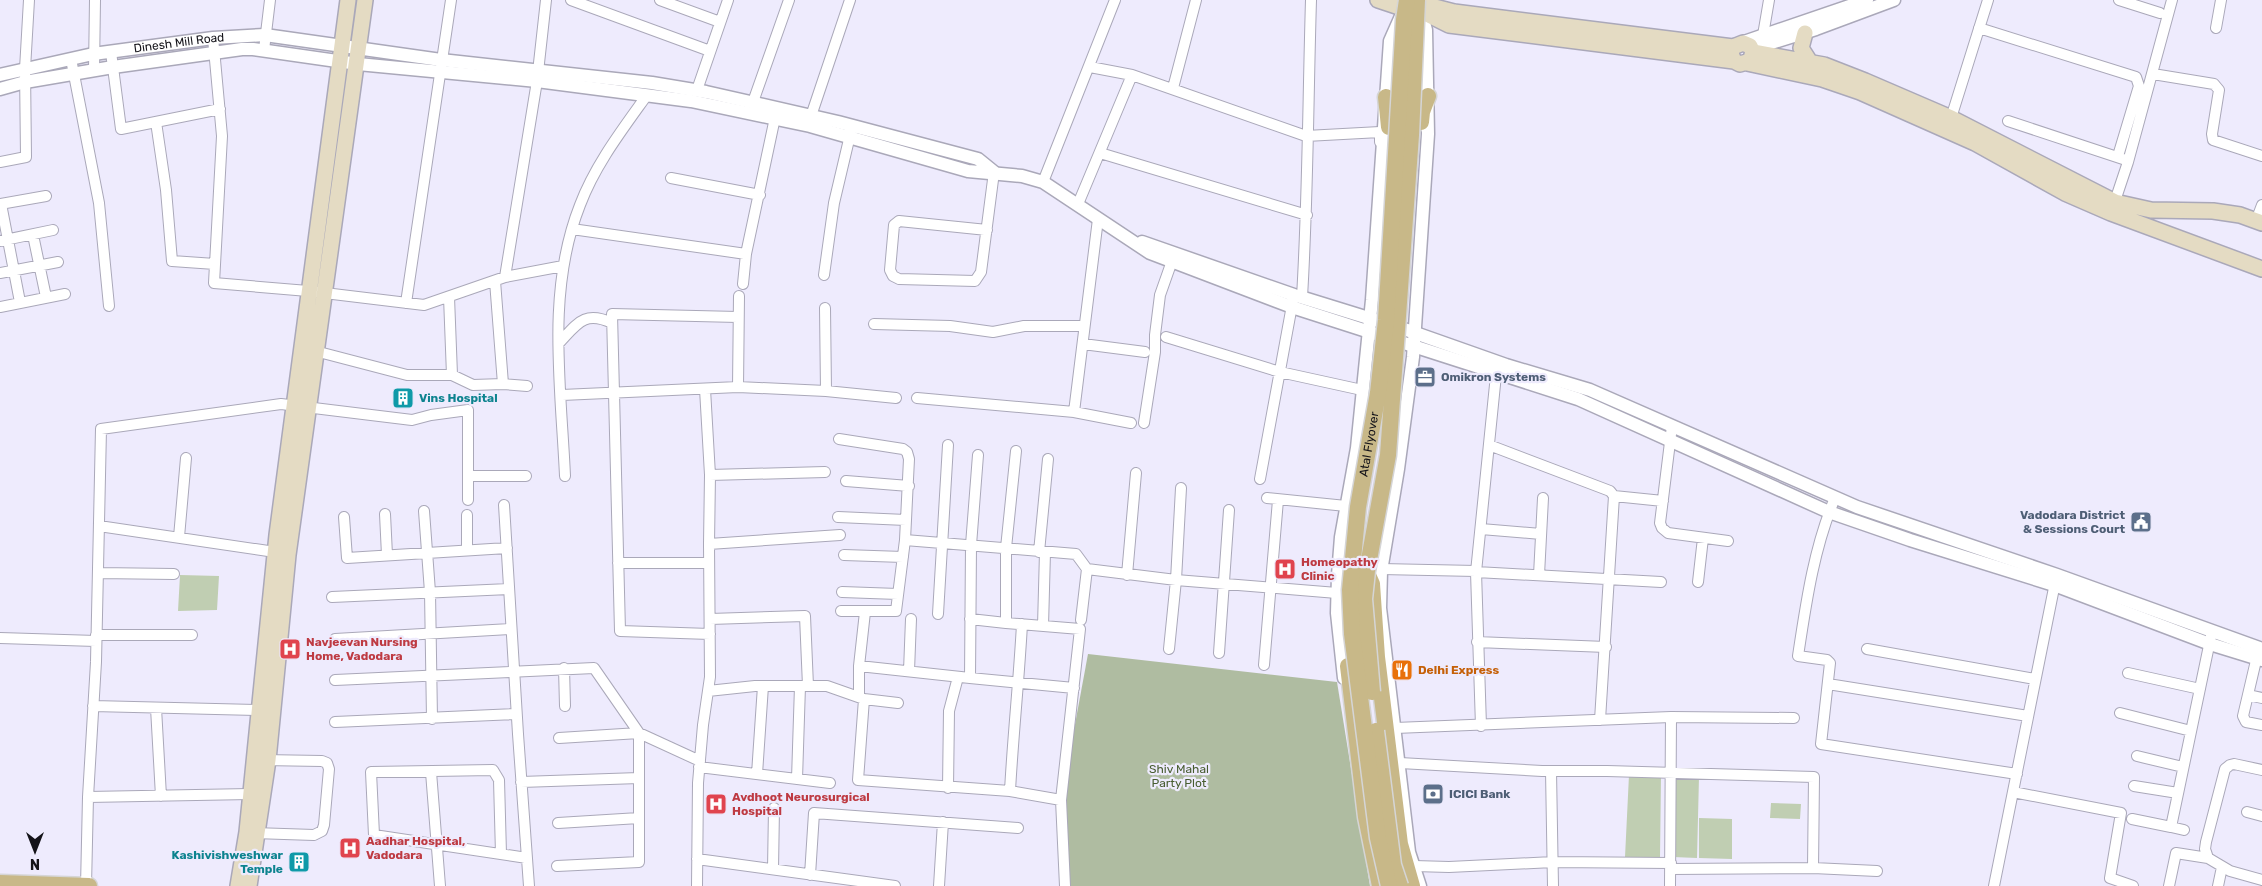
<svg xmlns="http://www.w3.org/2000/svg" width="2262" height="886" viewBox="0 0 2262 886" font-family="Rubik,sans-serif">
<rect width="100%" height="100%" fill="#eeebfd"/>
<!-- green -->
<path fill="#c0ceb2" d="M180,575L219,576L217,610L178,611Z
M1629,775L1661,776L1660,858L1625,857Z
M1672,776L1699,777L1697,858L1673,857Z
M1771,803L1801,804L1800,819L1770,818Z
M1699,818L1732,819V859L1699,858Z"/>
<!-- forest -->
<path fill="#afbca1" d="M1088,654L1337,682L1370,886H1065L1061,800Z"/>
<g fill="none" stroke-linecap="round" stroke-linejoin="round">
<!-- minor casing -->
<g stroke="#aaa8b9" stroke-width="12">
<path id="minor" d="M571,0L710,51
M660,0L720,22
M2119,0L2160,13
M1979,28L2136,77L2139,86L2118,156
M2216,28L2221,0
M213,38L222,136L214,283L308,291L424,305L505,277L563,266
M1762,41L1769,0
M264,50L270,0
M111,52L121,129L220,109
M71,59L99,203L109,306
M1090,67L1132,75L1306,136L1380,132V142
M94,70L95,0
M2153,74L2214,84L2219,90L2212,134L2213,140L2262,156
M1173,88L1196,0
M697,90L728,0
M753,102L789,0
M811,116L850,0
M1951,118L1988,0
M2008,121L2123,159
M156,122L166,190L172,261L215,264
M1100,153L1307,215
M0,162L26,157L25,69L29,0
M671,178L760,195
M1043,182L1115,0
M0,204L46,196
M1,204L20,302
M1078,204L1132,75
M2113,207L2128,162L2172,0
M2256,221L2262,205
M572,229L746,254
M987,230L899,221L894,225L890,270L893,276L899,279L975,281L981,272L994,172
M33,235L46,297
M0,241L53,230
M0,273L58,262
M824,275L834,203L851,131
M505,277L537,81L546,0
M743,284L746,254L776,113
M449,297L452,375
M1302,297C1308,198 1308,99 1311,0
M406,303L451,0
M0,307L65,294
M825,308L826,391
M874,324L950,326L993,332L1024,326H1084
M1166,337L1280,372L1362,390
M559,343C577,324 584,310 612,323
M1083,344L1145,352
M315,351L407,375H452L473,385L503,384L495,281
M503,384L527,386
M738,387L739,296
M562,395L738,387L826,391L896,398
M917,398L1074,412L1131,423
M1074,412L1098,219
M1144,423L1155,352V335L1160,295L1172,261
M1672,426L1660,523L1662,528L1668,533L1728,541
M839,439L903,449L907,452L909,459L905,540L896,611H841
M1489,445L1610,491L1614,496L1600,720
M1016,451L1006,548V623L1080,629L1061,800L1065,886
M710,475L825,472
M468,476H526
M565,476C561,386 546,291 580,205C595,165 622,130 647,95
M1260,479L1293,300
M846,481L909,486
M1614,496L1663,501
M1267,498L1346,506
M1835,498C1814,547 1806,603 1798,656L1827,660L1830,663L1821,744L2017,774
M504,505L518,734L529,886
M424,511L430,592L432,719
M385,514L387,555
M467,515V550
M344,517L347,558L507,548
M838,517L906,520
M99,526L275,552
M1481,529L1541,534
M179,537L186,458
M905,540L1076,554L1087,569L1081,620
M709,544L840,535
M1039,552L1048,459
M844,555L903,557
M618,563H709
M1087,569L1176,580L1337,593
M1381,569L1476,571
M1476,572L1661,582
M98,573L174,574
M1127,575L1136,473
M1539,575L1543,498
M1698,582L1703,538
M842,592L898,594
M332,597L509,589
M938,614L948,445
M710,619L805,616L808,686
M970,619L1006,623
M1043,626L1045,552
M710,634L620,631L612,314L738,317
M96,635H192
M0,638L96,641
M335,639L511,629
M1477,642L1606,647
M1169,649L1176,580L1181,488
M1867,649L2035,679
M2258,652L2243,716L2246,722L2262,725
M1219,653L1229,510
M1264,665L1278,500
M859,666L865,612
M564,668L565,706
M909,671L911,619
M2128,673L2200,689
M970,678L1074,688
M335,680L594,668L639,733V862L557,866
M1828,684L2028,716
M708,691L755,686H827L864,699L898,703
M2248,695L2262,698
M859,697V666L970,678L971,545L978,455
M864,699L858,780L1010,791L1061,800
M93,706L258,710
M156,708L161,796
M2120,713L2191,731
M335,722L516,714
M1481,726L1476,572L1497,365
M1395,728L1671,717L1794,718
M559,738L639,733L700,761
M2137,756L2183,767
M1400,763L1542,771H1607L1814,777L1813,868
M699,767L830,783
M1551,771L1553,886
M431,772L440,886
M757,774L763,686
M797,779L800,686
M521,782L639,778
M2134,786L2178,793
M948,788L949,711L958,677
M1010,791C1013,735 1019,680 1022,624
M2013,792L2121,813L2110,878L2133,886
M88,797L250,794
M2247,812L2262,816
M2132,819L2171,827
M558,823L639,818
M2184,830L2171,827L2211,636
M252,833L314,835L322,831L324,825L329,769L327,763L322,761L262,760
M501,854L499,780L493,770L371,772L374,835L527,858
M2208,858L2230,871L2262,880
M697,859L895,886
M1414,866L1449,867L1553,862L1671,863
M773,869L774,808
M1671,869L1813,868L1877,871
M810,875L814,813L1018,828
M86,886L88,797L96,662L101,429L281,404L412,420L431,415L468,410V500
M697,886L698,783L703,725L710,677L709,544L710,475L705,389
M939,886L943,822
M1670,886L1671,717
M1994,886L2056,578
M2169,886L2176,853L2208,858L2205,849L2206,842L2225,769L2230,765L2234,764L2262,770
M2218,886L2222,867"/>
</g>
<!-- tertiary casing -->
<g stroke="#aaa8b9" stroke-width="15">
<g id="tertiary">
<path d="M1741,43L1867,0"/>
<path d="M1752,49L1816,29L1894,0"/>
<path id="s1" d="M0,75L93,54L213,38L265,35L441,60L652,83L706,92L838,122L978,159L994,172"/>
<path d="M0,89L25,82L113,67L242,49H253L358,64L537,81L691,101L810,126L968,171L1022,176L1043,182L1150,253L1292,307L1578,399L1829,512L1910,540L2054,585L2210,644L2262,660"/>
<path d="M1142,242L1294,295L1404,329L1506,365L1590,390L1857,507L2057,575L2262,649"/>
<path d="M1344,678L1337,613L1338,575L1341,537L1357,448L1372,300L1390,41L1402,14"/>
<path d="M1420,886L1409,852L1380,608L1381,571L1398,469L1413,357L1428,134L1426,30L1422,16"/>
</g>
</g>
<!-- secondary casing -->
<g stroke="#aaa8b9" stroke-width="18">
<path id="secondary" d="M1378,0L1402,8
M1427,5L1454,12L1733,47L1743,43L1750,46L1753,52L1750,61L1740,64L1734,61L1731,54L1733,47
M1425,13L1449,25L1734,61
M1805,33L1801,48L1810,62
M1753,52L1824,65L1865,81L1951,118L2115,202L2151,210L2213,211L2240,215L2262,223
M1747,63L1822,79L1860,92L1975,143L2065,193L2111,213L2262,269
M238,886L247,832L277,535L348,0
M249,886L268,760L288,555L365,0"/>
</g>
<!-- primary casing -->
<g stroke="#d5d5d6" stroke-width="19">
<path id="primary" d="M1386,97L1389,127
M1421,122L1422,112L1428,96
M1368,575L1372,584L1377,657L1400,844L1412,886
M1348,666L1366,817L1380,886
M0,883L89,886"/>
</g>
<!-- minor -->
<use href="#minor" stroke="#fff" stroke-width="10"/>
<!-- tertiary -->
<use href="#tertiary" stroke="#fff" stroke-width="12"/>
<!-- secondary -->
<use href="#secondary" stroke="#e4dbc3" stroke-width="15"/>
<!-- primary -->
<use href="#primary" stroke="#c8b888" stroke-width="16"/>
<!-- primary-bridge casing -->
<g stroke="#d5d5d6" stroke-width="19" stroke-linecap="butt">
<g id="primary-bridge">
<path d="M1372,692L1364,599L1367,571L1388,455L1411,135L1417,0"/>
<path d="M1376,731L1393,865L1400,886"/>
<path id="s2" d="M1389,886L1378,838L1352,634L1350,590L1358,507L1378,393L1386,320L1404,20L1407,0"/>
</g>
</g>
<!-- primary-bridge -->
<use href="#primary-bridge" stroke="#c8b888" stroke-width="16"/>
</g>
<!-- icons -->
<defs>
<g id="office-square" transform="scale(1.125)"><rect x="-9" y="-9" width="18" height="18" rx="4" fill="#5c6f8a" stroke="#eeebfd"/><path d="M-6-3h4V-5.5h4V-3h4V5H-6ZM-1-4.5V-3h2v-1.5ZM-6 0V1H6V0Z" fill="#fff"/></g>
<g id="building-square" transform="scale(1.125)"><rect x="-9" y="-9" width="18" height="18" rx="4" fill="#0f9aa8" stroke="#eeebfd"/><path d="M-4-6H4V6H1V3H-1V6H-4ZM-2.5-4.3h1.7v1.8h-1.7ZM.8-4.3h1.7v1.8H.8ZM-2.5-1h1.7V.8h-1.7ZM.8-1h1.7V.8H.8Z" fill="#fff"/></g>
<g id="civic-square" transform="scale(1.125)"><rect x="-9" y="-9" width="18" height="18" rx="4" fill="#5c6f8a" stroke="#eeebfd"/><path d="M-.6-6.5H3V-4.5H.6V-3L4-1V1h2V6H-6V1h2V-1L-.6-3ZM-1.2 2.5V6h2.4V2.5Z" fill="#fff"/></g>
<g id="hospital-square" transform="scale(1.125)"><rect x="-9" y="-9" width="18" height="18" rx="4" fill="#e0444e" stroke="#eeebfd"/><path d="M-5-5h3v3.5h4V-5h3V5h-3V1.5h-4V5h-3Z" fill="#fff"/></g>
<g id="restaurant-square" transform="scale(1.125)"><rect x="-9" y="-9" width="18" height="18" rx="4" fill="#e8710a" stroke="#eeebfd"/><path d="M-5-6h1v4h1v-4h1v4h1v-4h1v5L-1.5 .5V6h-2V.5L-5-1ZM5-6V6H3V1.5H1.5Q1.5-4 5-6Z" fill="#fff"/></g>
<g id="bank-square" transform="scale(1.125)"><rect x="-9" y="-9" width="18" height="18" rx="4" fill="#5c6f8a" stroke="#eeebfd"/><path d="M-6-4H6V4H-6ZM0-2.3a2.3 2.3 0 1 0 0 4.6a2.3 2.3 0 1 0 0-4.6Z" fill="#fff"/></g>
</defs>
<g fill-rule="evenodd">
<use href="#office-square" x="1425" y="377"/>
<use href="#building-square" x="403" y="398"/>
<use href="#civic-square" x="2141" y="522"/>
<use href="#hospital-square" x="1285" y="569"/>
<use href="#hospital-square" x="290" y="649"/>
<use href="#restaurant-square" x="1402" y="670"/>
<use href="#bank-square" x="1433" y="794"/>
<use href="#hospital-square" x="716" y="804"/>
<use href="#hospital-square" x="350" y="848"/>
<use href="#building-square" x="299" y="862"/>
</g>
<g text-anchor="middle" stroke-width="4.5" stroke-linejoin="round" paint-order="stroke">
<!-- street labels -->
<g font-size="12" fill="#141319" stroke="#eeebfd">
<text dy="4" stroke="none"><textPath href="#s1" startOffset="182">Dinesh Mill Road</textPath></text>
<text dy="4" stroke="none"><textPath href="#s2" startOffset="446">Atal Flyover</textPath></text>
</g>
<!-- service labels -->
<g font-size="12" font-weight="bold" fill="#4e5e75" stroke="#eeebfd" text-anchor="start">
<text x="1441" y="381">Omikron Systems</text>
<text x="2125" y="519" text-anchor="end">Vadodara District<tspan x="2125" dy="14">&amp; Sessions Court</tspan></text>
<text x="1449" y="798">ICICI Bank</text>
</g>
<!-- culture labels -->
<g font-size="12" font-weight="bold" fill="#0d838f" stroke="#eeebfd" text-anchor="start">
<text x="419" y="402">Vins Hospital</text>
<text x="283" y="859" text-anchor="end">Kashivishweshwar<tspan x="283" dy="14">Temple</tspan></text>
</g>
<!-- health labels -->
<g font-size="12" font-weight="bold" fill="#be3a42" stroke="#eeebfd" text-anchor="start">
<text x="1301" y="566">Homeopathy<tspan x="1301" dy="14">Clinic</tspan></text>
<text x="306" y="646">Navjeevan Nursing<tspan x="306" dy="14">Home, Vadodara</tspan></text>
<text x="732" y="801">Avdhoot Neurosurgical<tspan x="732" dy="14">Hospital</tspan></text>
<text x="366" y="845">Aadhar Hospital,<tspan x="366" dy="14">Vadodara</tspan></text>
</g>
<!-- food labels -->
<g font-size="12" font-weight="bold" fill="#c56008" stroke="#eeebfd" text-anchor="start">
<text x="1418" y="674">Delhi Express</text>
</g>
<!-- park labels -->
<g font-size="12" fill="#485d31" stroke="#eeebfd">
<text x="1179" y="773">Shiv Mahal<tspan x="1179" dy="14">Party Plot</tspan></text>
</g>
</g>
<!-- north arrow -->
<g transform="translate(35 851) rotate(180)" stroke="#eeebfd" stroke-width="4" paint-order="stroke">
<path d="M0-4L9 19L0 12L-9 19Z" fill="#141319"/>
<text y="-8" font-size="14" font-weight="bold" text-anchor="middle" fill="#141319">N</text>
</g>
</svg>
